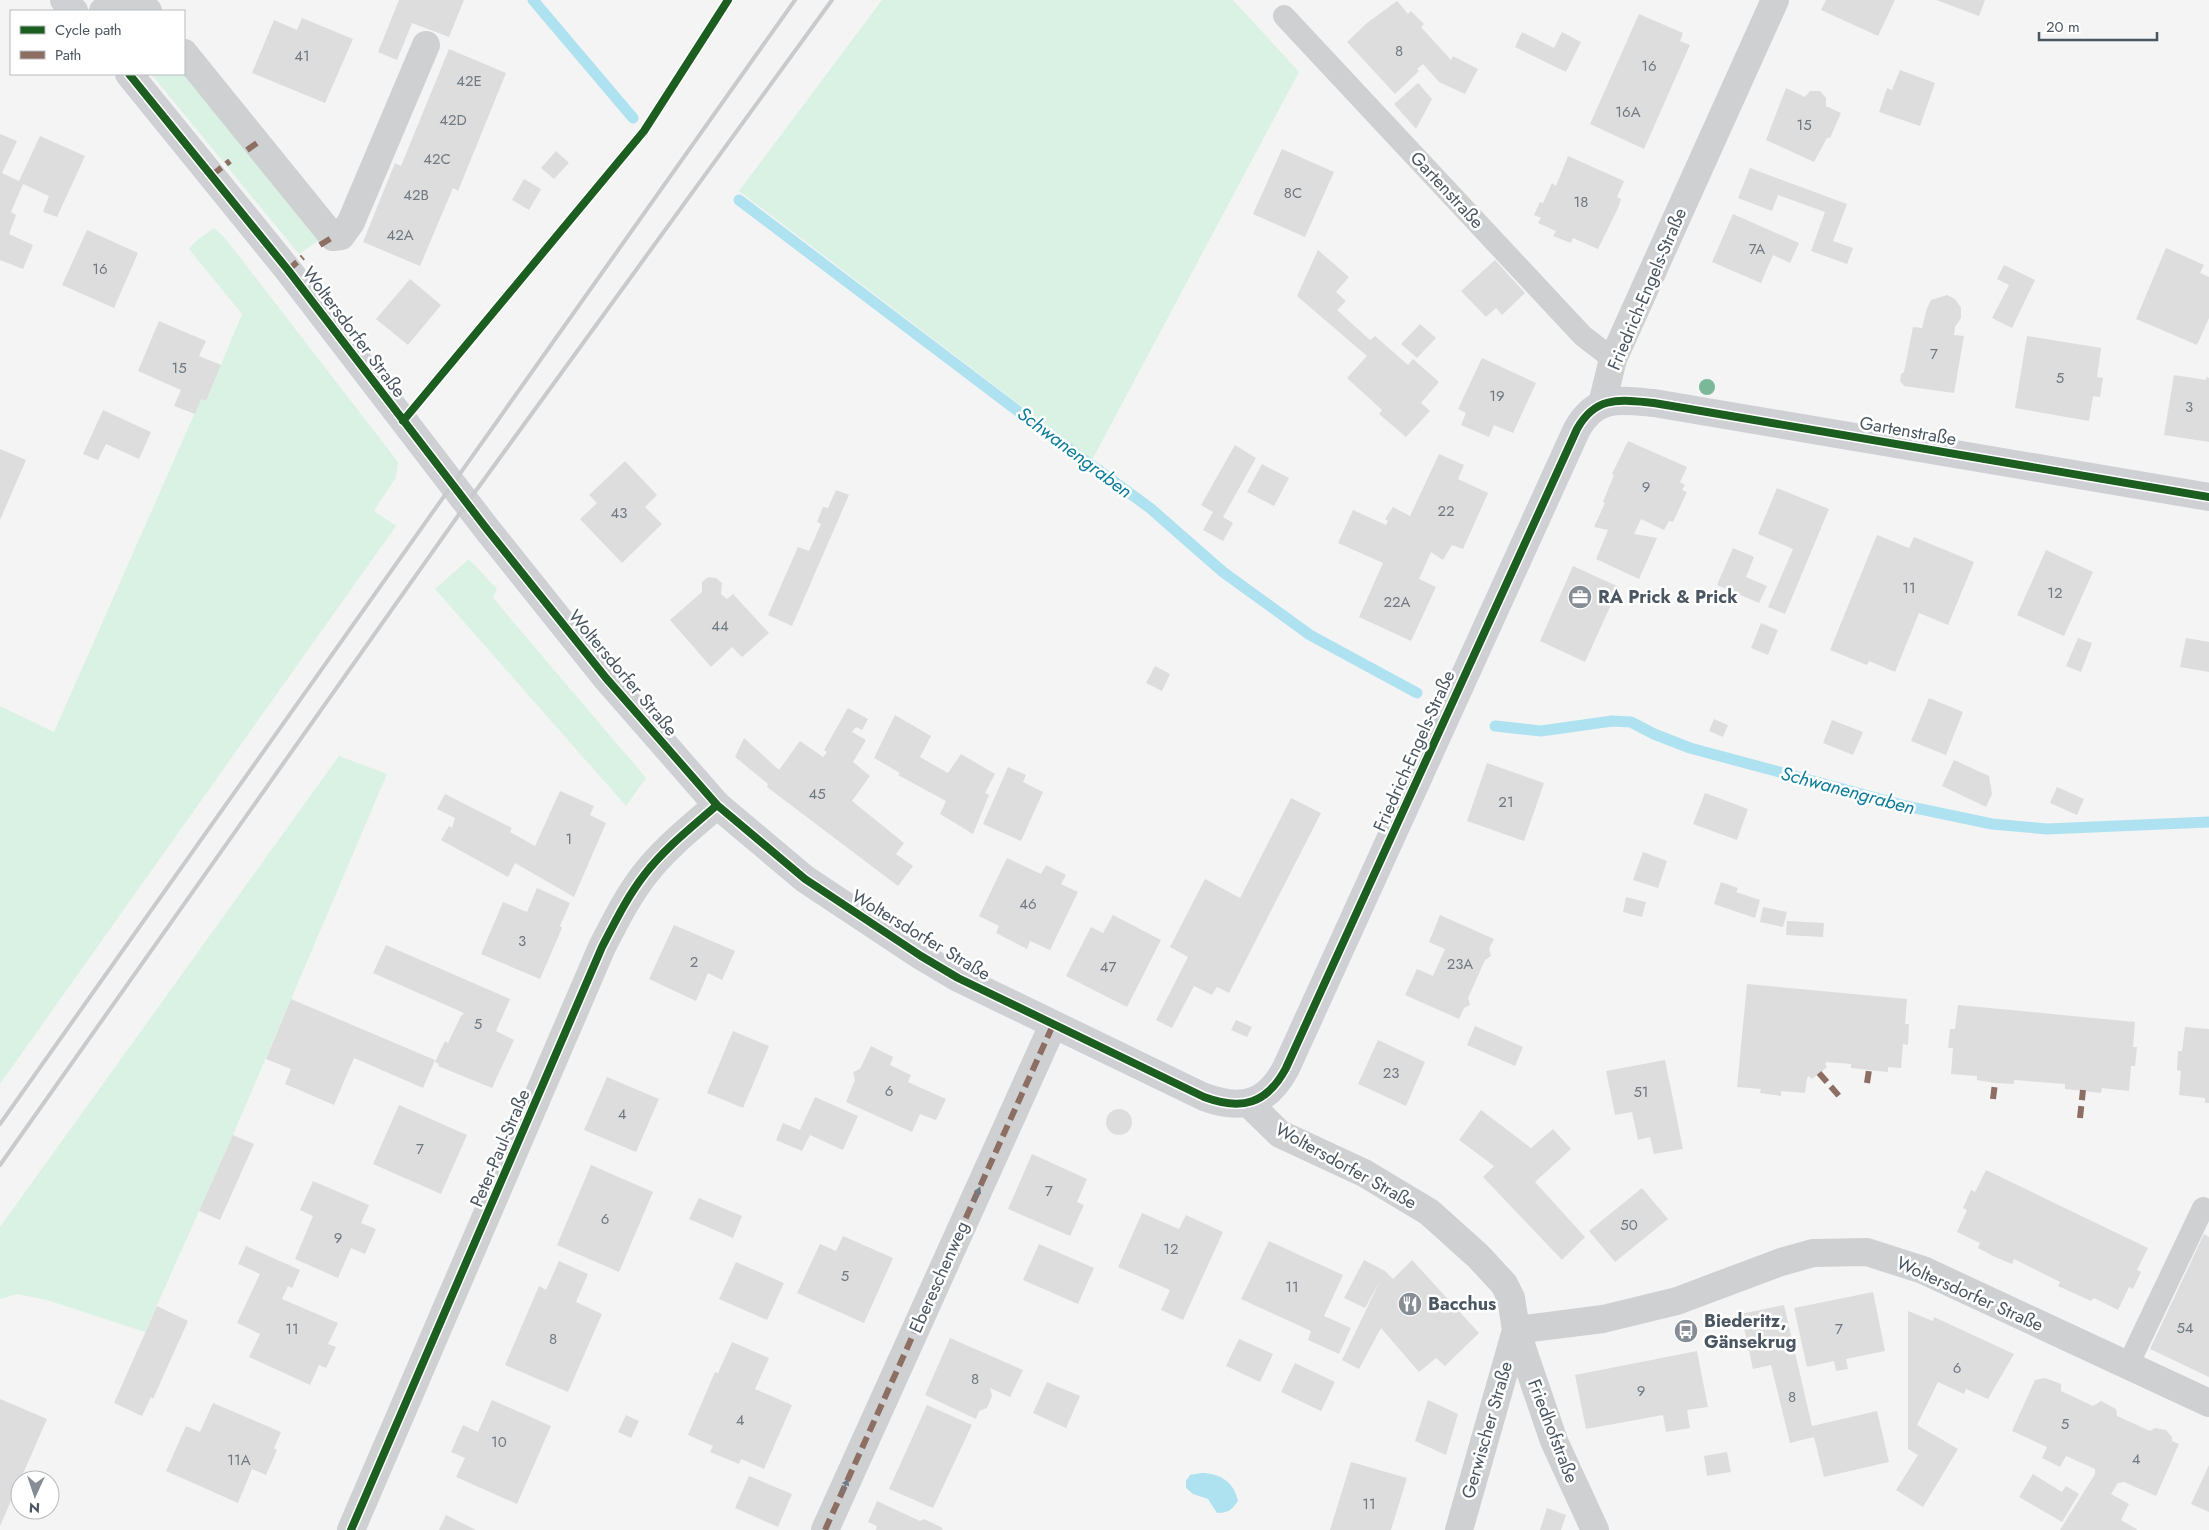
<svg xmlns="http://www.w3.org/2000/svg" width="2209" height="1530" viewBox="0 0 2209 1530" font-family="Jost,sans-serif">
<rect width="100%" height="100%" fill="#f4f4f4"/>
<!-- green -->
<path fill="#d9f2e3" d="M882,0H1233L1299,72L1092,460L739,191Z
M184,72L318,241L299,254L151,74Z
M214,228L225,238L398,462L396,477L374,511L396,526L0,1084V706L54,732L201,399L206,401L242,314L189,249L196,241Z
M469,559L497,589L493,598L646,778L626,806L435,589Z
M339,756L387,774L233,1135L145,1332L47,1300L17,1294L0,1299V1227Z"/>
<!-- water -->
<path fill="#aee2f0" d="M1201,1473C1220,1473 1234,1482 1238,1501C1232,1510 1228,1513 1217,1513L1208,1499L1193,1494L1186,1488V1481L1190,1475Z"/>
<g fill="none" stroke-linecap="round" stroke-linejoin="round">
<!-- stream -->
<path stroke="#aee2f0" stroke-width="11" d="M533,0L633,118
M739,200L1043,430L1150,508L1223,572L1310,635L1417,693
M1495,726L1541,731L1612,721L1631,722L1654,734L1690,748L1906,806L1992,824L2047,829L2209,822"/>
</g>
<!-- building -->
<path fill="#ddddde" d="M399,0H464L449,37L412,23L397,60L378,52Z
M1826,0H1895L1878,36L1821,10Z
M1936,0H1985L1979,16Z
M1397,1L1408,14L1411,11L1424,24L1421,27L1451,60L1453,56L1478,69L1465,94L1439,82L1423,64L1417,69L1419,71L1395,94L1347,42L1367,23Z
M1639,14L1683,33L1680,41L1690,45L1644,149L1590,124Z
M302,18L353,39L325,103L252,73L274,20L297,30Z
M1522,32L1554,48L1562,32L1581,42L1566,72L1515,47Z
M449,49L506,73L458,191L453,188L420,266L363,242L395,163L401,166Z
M1900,70L1935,83L1920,126L1879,112L1887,88L1892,90Z
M1418,83L1432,99L1416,129L1394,104Z
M1786,88L1805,97L1810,91H1820L1826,98V106L1841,113L1830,138H1827L1814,162L1766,140Z
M0,134L17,141L2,173L19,181L40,136L85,156L57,217L43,212L49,196L23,184L11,212L16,215L9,234L33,245L23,269L0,260Z
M1282,149L1334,172L1305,237L1253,214Z
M556,151L569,163L554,179L541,168Z
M1568,156L1624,181L1617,197L1621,199L1618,208L1598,249L1573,238L1571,243L1553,236L1556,231L1538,223L1541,218L1534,215L1540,202L1543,203L1552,183L1556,186Z
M1750,168L1847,204L1833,241L1853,248L1847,264L1811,251L1825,212L1778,195L1772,211L1738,198Z
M524,179L541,189L529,210L512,200Z
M1733,214L1799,243L1790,263L1773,255L1761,283L1712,262Z
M87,230L138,253L114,308L62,285Z
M2166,248L2204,265L2200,273L2209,277V318L2197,345L2136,319Z
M1318,250L1349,277L1336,292L1346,301L1337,310L1370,340L1375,336L1408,365L1413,359L1439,382L1421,403L1430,411L1406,437L1379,414L1382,410L1347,378L1367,356L1297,296Z
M1495,260L1525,293L1502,315L1496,308L1486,317L1461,291Z
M2004,265L2035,280L2012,328L1992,318L2009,285L1997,279Z
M410,279L441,305L408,345L376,319Z
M1947,295L1955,299L1961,308V318L1955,327L1954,335L1964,336L1954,393L1904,386L1900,381L1901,374L1904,372L1913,327L1922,328L1927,308L1931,300Z
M159,321L206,341L199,356L221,365L206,401L201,399L195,414L174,406L181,390L138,371Z
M1420,324L1436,338L1417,358L1401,344Z
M2027,336L2101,348L2097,377L2103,378L2100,397L2093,396L2089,421L2015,408Z
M1482,358L1536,383L1513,433L1494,425L1489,437L1461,425L1466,413L1458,409Z
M2174,375L2206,380V377L2209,378V442L2164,435Z
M103,410L151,432L139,459L106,444L98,460L83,454Z
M1628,441L1687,467L1680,482L1685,485L1682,490L1687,492L1673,522L1669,521L1664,530L1641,519L1634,534L1657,538L1639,579L1596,559L1608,530L1594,527L1605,503L1603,502L1614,475L1612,474Z
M1235,445L1256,458L1223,517L1233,523L1223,541L1203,530L1213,512L1201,505Z
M0,449L26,460L0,520Z
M1439,454L1464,465L1458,479L1488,493L1463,549L1452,545L1443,560L1431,552L1419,579L1436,587L1411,641L1359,617L1383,563L1338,543L1353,510L1386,525L1388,521L1385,519L1393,507L1410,516Z
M625,461L657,495L645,507L662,524L622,563L580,519L597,503L589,495Z
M1262,464L1289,478L1274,506L1247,492Z
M1777,488L1829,509L1785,614L1768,607L1793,549L1758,534Z
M836,490L849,495L792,626L768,615L798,547L809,551L821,524L817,522L823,507L828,508Z
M1877,535L1909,548L1914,537L1974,562L1948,625L1919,613L1895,672L1869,661L1867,665L1830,650Z
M1733,548L1754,557L1746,577L1767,586L1759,603L1717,585Z
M2046,550L2093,572L2064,636L2017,615Z
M1573,566L1619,587L1585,662L1540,641Z
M708,577L716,578L722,583L721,594L727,599L733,594L769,633L742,657L732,647L711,667L670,620L702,592V582Z
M1761,623L1778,630L1768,655L1751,648Z
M2078,638L2092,643L2081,672L2066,666Z
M2186,638L2209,642V672L2180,667Z
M1155,666L1170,674L1162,691L1146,683Z
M1929,698L1963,712L1946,755L1911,741Z
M848,708L868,719L862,730L856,727L852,732L866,740L853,762L870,776L852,801L904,843L896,854L913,866L898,886L767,787L768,784L735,757L744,738L779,770L800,741L823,757L827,752L824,750Z
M895,715L931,736L920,757L948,773L961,754L995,774L985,793L989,795L973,834L940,814L946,801L898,775L900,773L874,758Z
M1714,719L1728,725L1723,737L1709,731Z
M1832,720L1863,732L1853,755L1823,743Z
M1954,760L1989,776L1992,794L1986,807L1942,786Z
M1487,763L1544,783L1524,841L1467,821Z
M1008,767L1026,775L1023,782L1043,792L1021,841L983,824Z
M2057,787L2084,799L2077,815L2050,803Z
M560,791L594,806L590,815L606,823L574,897L515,863L508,877L441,840L449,826L452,828L455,818L437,809L445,794L512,828L510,832L535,846Z
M1705,793L1748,809L1737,840L1693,824Z
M1291,798L1321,813L1229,993L1217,987L1212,995L1194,986L1172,1028L1156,1020L1188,957L1170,947L1205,879L1240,898Z
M1643,852L1667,861L1658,888L1633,880Z
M1007,858L1041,874L1046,865L1066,875L1061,884L1078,892L1050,950L1030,941L1027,949L996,933L999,926L979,916Z
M1721,882L1738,888L1736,892L1760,900L1755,918L1714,904Z
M537,888L570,903L560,926L562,928L540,979L481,954L503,902L527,912Z
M1626,897L1646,902L1642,917L1623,912Z
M1763,907L1787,912L1783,927L1760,922Z
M1113,915L1161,940L1127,1007L1066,976L1091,927L1103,933Z
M1440,915L1494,939L1489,949L1491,956L1485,960L1468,998L1470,1005L1464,1008L1459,1019L1405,995L1417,969L1433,976L1445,949L1429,942Z
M1787,921L1824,923L1823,937L1786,935Z
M674,925L735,951L722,980L708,973L696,1001L649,979Z
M386,945L510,999L496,1031L514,1040L492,1088L438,1066L439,1064L435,1062L445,1041L448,1043L461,1016L464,1013L373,973Z
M1747,984L1907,999L1905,1024H1909L1908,1045L1903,1044L1901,1068L1888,1067V1072L1869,1070L1851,1068V1064L1827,1062L1825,1064L1827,1067L1812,1079L1809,1076L1807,1078L1805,1093L1781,1091V1096L1760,1093L1761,1089L1737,1087Z
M291,999L435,1060L423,1088L354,1058L334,1105L285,1084L291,1069L266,1059Z
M1958,1005L2135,1022L2133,1047H2137L2135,1066H2131L2129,1091L2102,1088L2101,1093L2065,1089V1084L2014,1080V1084L1995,1083L1977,1080V1076L1951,1074L1953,1048H1948L1950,1029H1955Z
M1236,1020L1252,1027L1247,1037L1231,1030Z
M1475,1026L1523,1047L1515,1066L1467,1045Z
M2185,1027L2209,1029V1103H2205V1098L2179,1095L2181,1071L2177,1070L2178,1051H2182Z
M733,1031L769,1046L743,1108L707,1093Z
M1378,1040L1425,1062L1406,1106L1358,1084Z
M871,1046L893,1057L890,1065L911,1075L908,1082L946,1099L936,1120L920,1114L912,1132L846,1102L855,1080L853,1072L860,1069Z
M1665,1060L1683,1149L1654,1154L1650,1137L1638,1140L1632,1112L1615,1115L1606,1071Z
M607,1077L659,1099L636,1152L584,1130Z
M815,1097L858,1116L843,1150L810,1135L802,1151L776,1140L783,1123L800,1130Z
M399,1105L467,1135L441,1194L373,1164Z
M1106 1122a13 13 0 1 1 26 0a13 13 0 1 1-26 0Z
M1481,1110L1531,1148L1553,1129L1571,1149L1535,1182L1585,1237L1562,1260L1483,1177L1494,1166L1459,1140Z
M233,1135L254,1144L220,1220L199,1211Z
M1032,1154L1087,1179L1077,1202L1084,1205L1070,1236L1008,1209Z
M591,1165L653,1192L619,1272L557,1245Z
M1986,1170L2148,1248L2137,1270L2141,1272L2133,1289L2129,1287L2118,1310L2094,1298L2091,1301L2058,1286L2060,1282L2014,1259L2012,1264L1995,1257L1978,1248L1980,1243L1957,1232L1967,1210L1963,1208L1971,1190L1975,1192Z
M313,1181L369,1205L361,1223L376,1229L365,1254L351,1248L338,1278L295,1259L313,1216L300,1210Z
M1642,1188L1668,1219L1615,1262L1589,1231Z
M699,1198L742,1216L733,1238L689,1219Z
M1142,1213L1179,1229L1186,1215L1223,1232L1183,1320L1161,1310L1170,1290L1118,1267Z
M2204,1234L2209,1237V1377L2150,1349Z
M843,1236L893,1258L864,1323L797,1293L820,1244L836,1251Z
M1269,1241L1343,1275L1324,1316L1351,1328L1339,1354L1308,1340L1311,1331L1241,1299Z
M1039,1244L1094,1268L1078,1304L1023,1280Z
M246,1246L300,1270L292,1288L288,1286L282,1299L338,1323L328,1344L336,1347L326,1368L319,1365L310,1385L249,1357L260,1334L237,1323L260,1274L238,1264Z
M1364,1260L1385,1271L1393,1279L1412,1260L1479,1333L1445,1366L1436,1358L1419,1372L1381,1328L1359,1369L1342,1360L1380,1281L1365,1308L1344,1298Z
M559,1261L588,1274L576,1302L602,1314L568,1392L505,1365L539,1286L546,1290Z
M736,1262L784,1283L767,1320L719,1299Z
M1873,1292L1885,1351L1846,1359L1848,1369L1836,1371L1834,1361L1807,1367L1794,1308Z
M1784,1305L1812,1426L1877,1411L1889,1462L1824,1477L1814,1437L1790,1443L1771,1365L1753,1369L1741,1314Z
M157,1306L188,1321L153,1399L151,1397L142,1416L114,1403Z
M1908,1311L1933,1321L1934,1317L2014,1354L1988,1399L1966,1389L1964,1394L1938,1382L1917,1425L1958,1449L1923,1507L1896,1490L1918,1455L1908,1449Z
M950,1338L1023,1370L1010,1397L990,1388L992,1396L987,1408L979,1411L976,1419L925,1395Z
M1239,1339L1273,1354L1260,1382L1226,1366Z
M732,1342L769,1358L755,1389L792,1405L764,1469L741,1459L739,1464L710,1452L713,1446L688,1435L715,1372L718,1373Z
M1697,1351L1708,1407L1687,1410L1690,1428L1666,1432L1663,1415L1586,1429L1575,1375Z
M1295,1363L1335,1382L1321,1411L1281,1392Z
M2045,1378L2061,1384V1391L2093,1406L2101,1401L2116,1409L2117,1416L2150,1431L2155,1428L2166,1430L2172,1437V1441L2179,1444L2156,1496L2124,1482L2118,1483L2111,1494L2129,1504L2121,1520L2138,1530H2060L2095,1474V1469L2066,1456L2060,1467L2042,1458L2047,1447L2012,1431L2035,1380Z
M1047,1382L1080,1396L1066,1428L1033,1413Z
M0,1399L47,1419L0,1526Z
M492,1400L551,1426L517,1504L456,1477L465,1458L451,1452L463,1425L478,1432Z
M1428,1400L1458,1414L1446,1455L1415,1441Z
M213,1403L281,1432L274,1448L277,1450L266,1475L252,1469L238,1503L166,1471L186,1426L200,1432Z
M927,1405L972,1425L933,1508L889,1489Z
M626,1415L639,1421L631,1438L618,1432Z
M1727,1452L1731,1472L1707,1476L1704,1456Z
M1351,1462L1407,1478L1391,1530H1330Z
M2209,1465V1512L2191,1504Z
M2033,1474L2062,1492L2066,1486L2079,1494L2062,1522L2019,1497Z
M749,1476L792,1494L778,1527L735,1508Z
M877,1501L920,1521L924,1519L943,1528L942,1530H876L877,1526L868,1522Z
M1547,1508L1566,1515L1561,1530H1540Z
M446,1515L476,1530H439Z"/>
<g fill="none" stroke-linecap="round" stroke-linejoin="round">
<!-- lane -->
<path stroke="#ced0d2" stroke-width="22" d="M1284,16L1583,336L1613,359
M2128,1365L2203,1208"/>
<!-- street -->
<path stroke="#ced0d2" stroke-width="28" d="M132,0L148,11
M103,11L117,0
M184,53L333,237L341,236L351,222L426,45
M1602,404L1613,359L1775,0
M1248,1103L1280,1134L1364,1173L1429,1212L1478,1256L1504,1284L1511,1298L1516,1330L1603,1319L1677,1301L1781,1262L1813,1253L1867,1252L1923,1270L2209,1403
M1516,1330L1554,1441L1595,1530
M351,1530L602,947C615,922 627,897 645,874C665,848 692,827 717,805
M825,1530L1053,1025
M1459,1530L1516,1330"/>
<!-- secondary -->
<path stroke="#ced0d4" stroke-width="28" d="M64,0L74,11
M129,74L288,270L486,528L606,678L717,805L805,879L921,956L958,978L1204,1097C1242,1111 1267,1104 1286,1068L1577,429C1596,395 1620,400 1654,403L2209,497"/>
<!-- rail -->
<path stroke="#c9cacc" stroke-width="4" d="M0,1124L795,0
M0,1165L467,503L832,0"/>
<!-- quiet -->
<path stroke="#8d6e63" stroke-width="6" stroke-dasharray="12 6" stroke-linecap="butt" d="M247,150L257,143
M212,175L230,161
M320,245L333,237
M288,270L303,257
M1819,1073L1839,1096
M1867,1083L1869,1070
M1993,1099L1995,1083
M2080,1118L2083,1090
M825,1530L1053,1025"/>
<!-- cycleway casing -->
<g stroke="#fff" stroke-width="11">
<path id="cycleway" d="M129,74L288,270L486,528L606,678L717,805L805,879L921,956L958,978L1204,1097C1242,1111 1267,1104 1286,1068L1577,429C1596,395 1620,400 1654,403L2209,497
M403,421L644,131L728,0
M351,1530L602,947C615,922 627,897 645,874C665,848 692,827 717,805"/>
</g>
<!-- cycleway -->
<use href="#cycleway" stroke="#1b5e20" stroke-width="8"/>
</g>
<!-- trees -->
<circle fill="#7ab899" cx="1707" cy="387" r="8"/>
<!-- one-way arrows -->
<defs><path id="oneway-solid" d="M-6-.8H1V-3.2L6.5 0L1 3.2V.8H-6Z" transform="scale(1.25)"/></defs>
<g fill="#727b83">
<use href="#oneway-solid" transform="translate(977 1194) rotate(-66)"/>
<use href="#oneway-solid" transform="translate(845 1486) rotate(-66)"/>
</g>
<!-- icons -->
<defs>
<g id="office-disc" transform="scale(1.25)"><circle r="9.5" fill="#868d94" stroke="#fff"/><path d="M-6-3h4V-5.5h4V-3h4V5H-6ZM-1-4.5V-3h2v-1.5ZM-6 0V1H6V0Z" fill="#fff"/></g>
<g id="restaurant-disc" transform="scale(1.25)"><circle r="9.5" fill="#868d94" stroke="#fff"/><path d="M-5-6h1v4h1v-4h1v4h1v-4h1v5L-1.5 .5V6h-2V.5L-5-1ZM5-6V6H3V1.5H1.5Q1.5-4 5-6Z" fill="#fff"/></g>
<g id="bus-disc" transform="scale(1.25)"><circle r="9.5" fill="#868d94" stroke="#fff"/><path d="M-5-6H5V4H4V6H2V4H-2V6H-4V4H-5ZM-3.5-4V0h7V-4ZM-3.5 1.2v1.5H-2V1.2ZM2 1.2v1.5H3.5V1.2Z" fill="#fff"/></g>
</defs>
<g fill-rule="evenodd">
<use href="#office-disc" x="1580" y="597"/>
<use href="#restaurant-disc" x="1410" y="1304"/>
<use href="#bus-disc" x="1686" y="1331"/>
</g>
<g text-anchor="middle" stroke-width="5" stroke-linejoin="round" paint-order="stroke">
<!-- number labels -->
<g font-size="15" fill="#707881">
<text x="1399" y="56">8</text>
<text x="302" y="61">41</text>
<text x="1649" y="71">16</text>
<text x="469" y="86">42E</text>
<text x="1628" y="117">16A</text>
<text x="453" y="125">42D</text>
<text x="1804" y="130">15</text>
<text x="437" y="164">42C</text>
<text x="1293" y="198">8C</text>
<text x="416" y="200">42B</text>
<text x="1581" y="207">18</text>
<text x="400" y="240">42A</text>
<text x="1757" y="254">7A</text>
<text x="100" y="274">16</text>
<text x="1934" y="359">7</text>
<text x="179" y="373">15</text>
<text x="2060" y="383">5</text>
<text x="1497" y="401">19</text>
<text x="2189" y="412">3</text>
<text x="1646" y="492">9</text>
<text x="1446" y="516">22</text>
<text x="619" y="518">43</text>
<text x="1909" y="593">11</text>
<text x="2055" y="598">12</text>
<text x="1397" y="607">22A</text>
<text x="720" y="631">44</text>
<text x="817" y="799">45</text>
<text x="1506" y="807">21</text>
<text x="569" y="844">1</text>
<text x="1028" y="909">46</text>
<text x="522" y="946">3</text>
<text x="694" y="967">2</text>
<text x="1460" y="969">23A</text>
<text x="1108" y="972">47</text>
<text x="478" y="1029">5</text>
<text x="1391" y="1078">23</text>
<text x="889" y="1096">6</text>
<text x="1641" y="1097">51</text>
<text x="622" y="1119">4</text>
<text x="420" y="1154">7</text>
<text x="1049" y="1196">7</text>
<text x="605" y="1224">6</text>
<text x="1629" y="1230">50</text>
<text x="338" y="1243">9</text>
<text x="1171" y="1254">12</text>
<text x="845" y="1281">5</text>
<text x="1292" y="1292">11</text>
<text x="2185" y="1333">54</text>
<text x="292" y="1334">11</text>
<text x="1839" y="1334">7</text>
<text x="553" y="1344">8</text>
<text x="1957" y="1373">6</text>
<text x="975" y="1384">8</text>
<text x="1641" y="1396">9</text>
<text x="1792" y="1402">8</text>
<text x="740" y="1425">4</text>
<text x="2065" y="1429">5</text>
<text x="499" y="1447">10</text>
<text x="2136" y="1464">4</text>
<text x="239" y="1465">11A</text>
<text x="1369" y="1509">11</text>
</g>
<!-- street labels -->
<g font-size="18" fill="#4a5661" stroke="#fff">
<text transform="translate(1447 190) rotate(47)" y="6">Gartenstraße</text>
<text transform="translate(1647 289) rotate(-67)" y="6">Friedrich-Engels-Straße</text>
<text transform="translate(354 332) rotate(53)" y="6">Woltersdorfer Straße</text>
<text transform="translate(1908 431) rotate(10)" y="6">Gartenstraße</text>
<text transform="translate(623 673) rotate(50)" y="6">Woltersdorfer Straße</text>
<text transform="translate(1414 751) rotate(-66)" y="6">Friedrich-Engels-Straße</text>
<text transform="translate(921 935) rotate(31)" y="6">Woltersdorfer Straße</text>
<text transform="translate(500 1148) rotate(-67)" y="6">Peter-Paul-Straße</text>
<text transform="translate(1346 1166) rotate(29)" y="6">Woltersdorfer Straße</text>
<text transform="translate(939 1277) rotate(-66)" y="6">Ebereschenweg</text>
<text transform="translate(1970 1294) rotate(24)" y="6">Woltersdorfer Straße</text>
<text transform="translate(1487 1430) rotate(-74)" y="6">Gerwischer Straße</text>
<text transform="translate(1553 1431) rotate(69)" y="6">Friedhofstraße</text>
</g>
<!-- poi labels -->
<g font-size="18" font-weight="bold" fill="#4a5661" stroke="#fff" text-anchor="start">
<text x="1598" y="603">RA Prick &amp; Prick</text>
<text x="1428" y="1310">Bacchus</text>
<text x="1704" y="1327">Biederitz,<tspan x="1704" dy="21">Gänsekrug</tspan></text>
</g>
<!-- water labels -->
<g font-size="19" font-style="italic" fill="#0c7c9b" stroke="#fff">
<text transform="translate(1075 452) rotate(37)" y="7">Schwanengraben</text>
<text transform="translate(1848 790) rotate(15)" y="7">Schwanengraben</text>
</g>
</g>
<!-- legend -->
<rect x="10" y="10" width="175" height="65" fill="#ffffff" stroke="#b7bbc0"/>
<rect x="20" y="26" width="25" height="8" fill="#1b5e20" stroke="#b7bbc0"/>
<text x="55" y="35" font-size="15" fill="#4a5661">Cycle path</text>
<rect x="20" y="51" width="25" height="8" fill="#8d6e63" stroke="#b7bbc0"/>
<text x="55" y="60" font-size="15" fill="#4a5661">Path</text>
<!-- north arrow -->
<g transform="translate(35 1495) rotate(183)"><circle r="24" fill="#ffffff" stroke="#b7bbc0"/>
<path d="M0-4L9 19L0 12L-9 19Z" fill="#868d94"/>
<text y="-8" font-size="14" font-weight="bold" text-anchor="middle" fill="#4a5661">N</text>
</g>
<!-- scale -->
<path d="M2039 32v8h118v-8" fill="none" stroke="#4a5661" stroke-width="2.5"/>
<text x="2046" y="32" font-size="15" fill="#4a5661" stroke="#ffffff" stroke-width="4" paint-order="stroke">20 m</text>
</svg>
